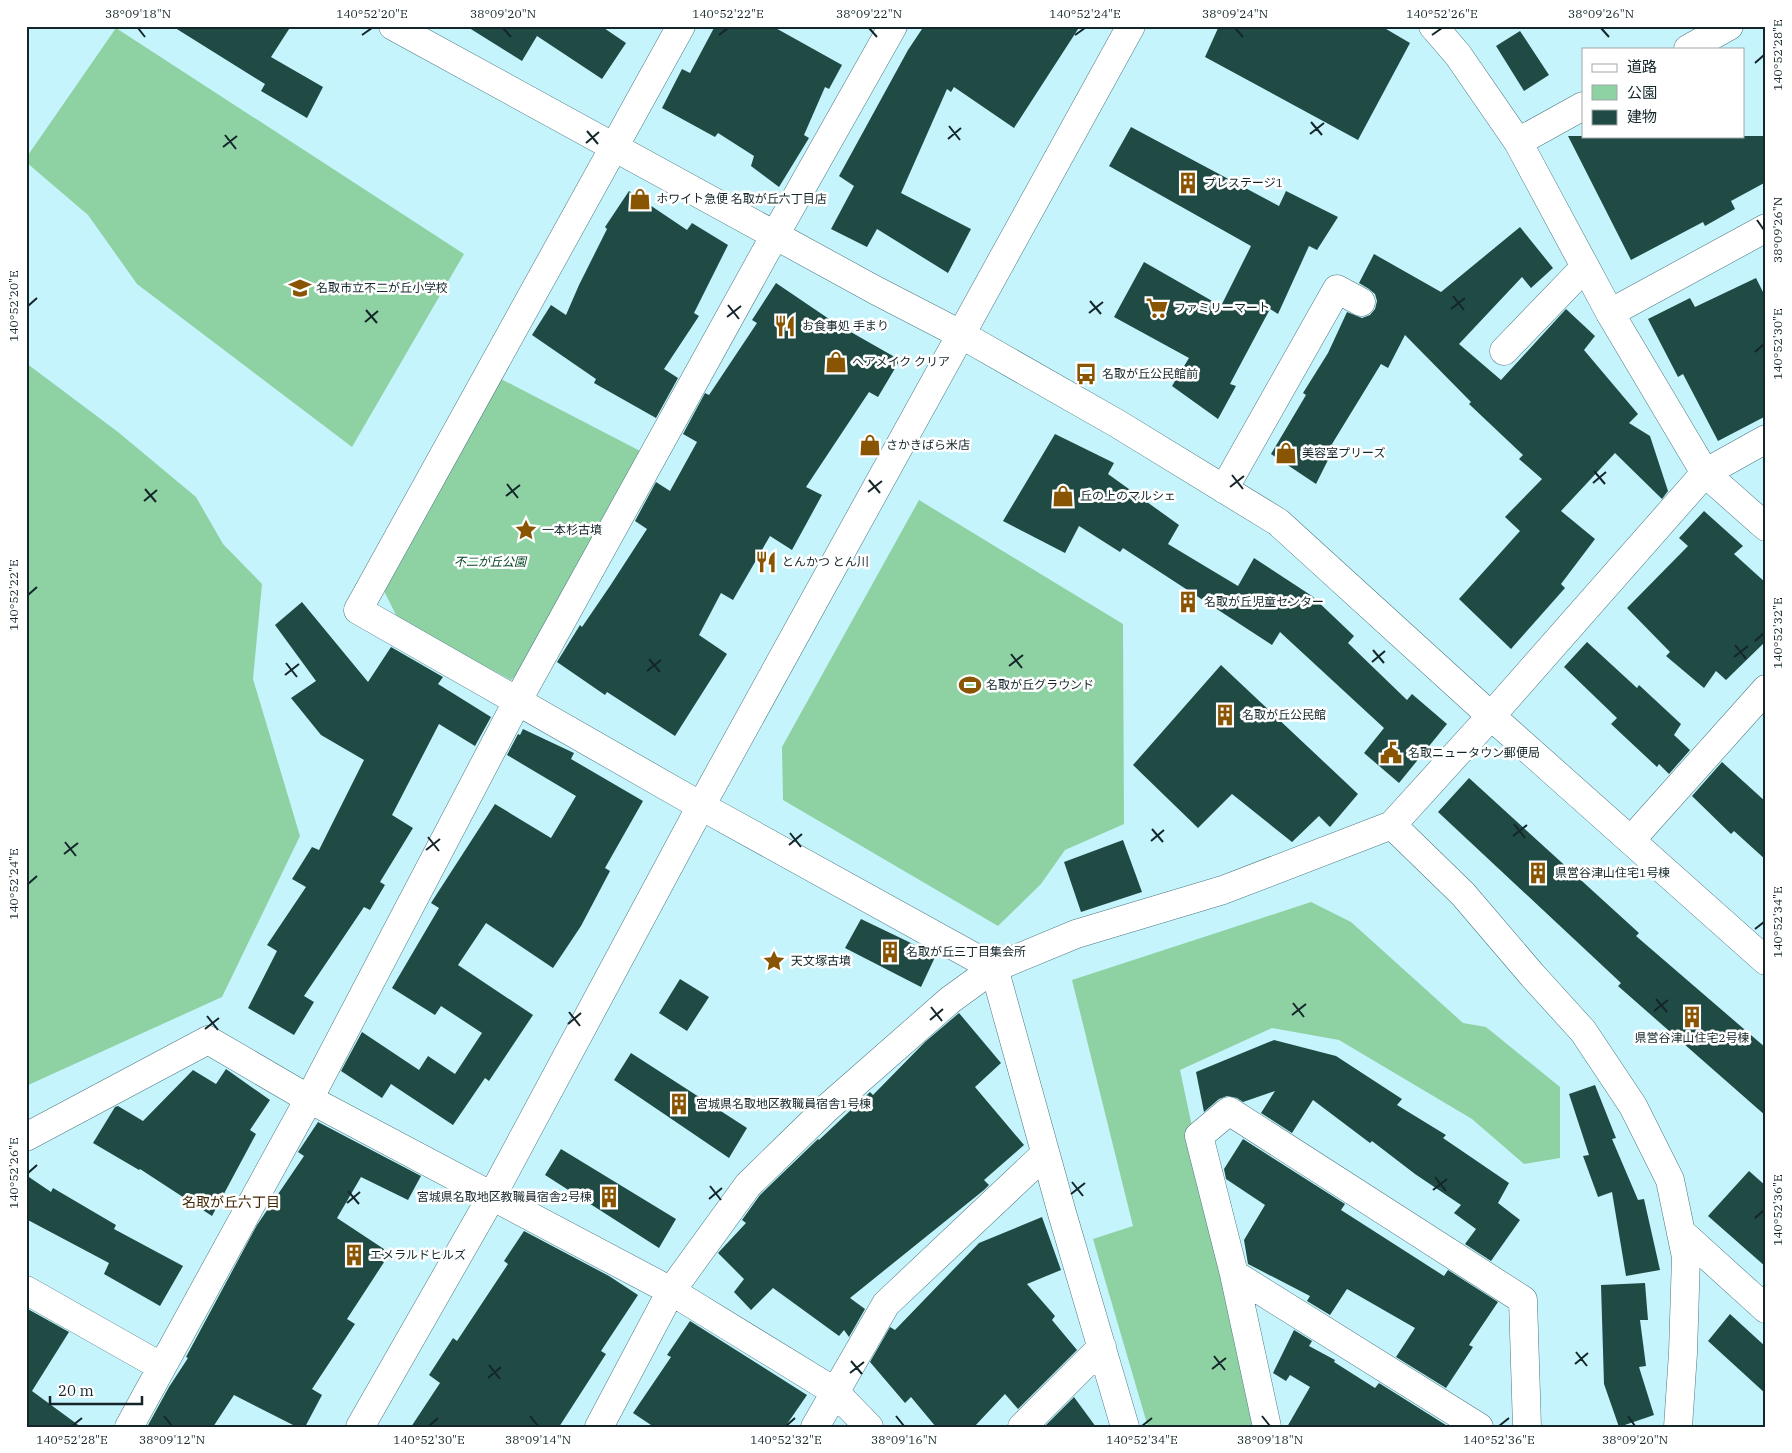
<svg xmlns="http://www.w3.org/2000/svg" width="1792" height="1453" viewBox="0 0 1792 1453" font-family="'IBM Plex Serif','Noto Sans JP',serif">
<rect width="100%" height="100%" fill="#c5f4fd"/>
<!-- green -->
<path fill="#8ed2a3" d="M116,28L464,254L352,447L137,284L88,215L26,162V158Z
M26,363L118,432L196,497L223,544L262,584L253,679L300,836L222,997L26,1086Z
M501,379L644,453L524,668L511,680L398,619L382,587Z
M919,500L1123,624L1124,824L1065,850L1041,884L998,926L783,800L782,747Z
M1311,902L1351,922L1463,1023L1486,1027L1560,1087V1158L1524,1164L1472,1119L1339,1040L1272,1028L1180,1070L1256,1427H1148L1093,1239L1133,1226L1072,980Z"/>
<!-- building -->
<path fill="#204b45" d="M172,26H291L271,57L323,87L307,118L261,91L265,84Z
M466,26H601L626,43L602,79L537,36L522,61Z
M715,26H772L842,65L829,89L825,87L804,135L809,138L779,187L751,166L754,156L718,133L715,137L662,108L682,69L690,73Z
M924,26H1080L1014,128L954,87L951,92L947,89L901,193L971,229L948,273L877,229L867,247L831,229L854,186L839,176L908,50Z
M1219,26H1381L1410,43L1358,140L1205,57Z
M1520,31L1549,75L1524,91L1496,46Z
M1131,127L1279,206L1286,191L1338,217L1317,250L1309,246L1278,314L1270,309L1230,384L1236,386L1218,419L1172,386L1189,358L1114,317L1144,262L1221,306L1251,246L1109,166Z
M1568,136H1766V182L1731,201L1735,209L1705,226L1703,222L1631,260Z
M629,191L687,230L692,223L728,245L694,313L699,316L664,369L678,378L656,418L594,383L596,379L532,335L551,305L566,315L579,285L607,229L605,227Z
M1520,227L1553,268L1531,288L1522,277L1459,344L1501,380L1566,309L1595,336L1584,350L1638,414L1629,423L1650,436L1668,491L1662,499L1615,453L1561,511L1595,539L1561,584L1565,588L1511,649L1459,599L1520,531L1505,517L1542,479L1519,459L1523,455L1469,404L1471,402L1405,335L1388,368L1381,364L1332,444L1335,446L1316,484L1271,454L1306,395L1303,393L1328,353L1347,312L1362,318L1370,315L1375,309L1377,301L1375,294L1369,289L1359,283L1374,254L1441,292Z
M1756,278L1766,298V416L1718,441L1683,374L1678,377L1648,319L1690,298L1695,307Z
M776,283L835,323L900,360L878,397L869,392L806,487L822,495L792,550L770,536L733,600L721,593L699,635L727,654L675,736L607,692L605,695L557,662L580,625L582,627L610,586L647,529L635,521L656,482L670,491L697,442L683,434L705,393L709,395L757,323L752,320Z
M1055,434L1114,463L1108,474L1179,525L1168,544L1238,586L1254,558L1312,596L1354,636L1348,643L1407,700L1412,694L1447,724L1399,783L1364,753L1384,728L1280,632L1272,645L1123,548L1120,552L1079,526L1065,553L1003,521Z
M1704,511L1743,546L1734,554L1766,583V641L1726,680L1716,671L1704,688L1666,656L1670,652L1627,608L1688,546L1679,538Z
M302,602L368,682L391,647L443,677L438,684L491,717L475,746L439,724L392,815L413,828L380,882L385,885L370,910L364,907L304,996L314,1002L294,1035L248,1008L277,951L267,945L306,887L292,879L312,847L319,850L364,760L321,735L291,698L316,681L275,625Z
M1587,642L1637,688L1639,685L1681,724L1674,735L1690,750L1669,774L1659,764L1657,767L1611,724L1617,718L1564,667Z
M1221,665L1358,794L1330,827L1319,816L1292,842L1232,794L1198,828L1133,765Z
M523,729L574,753L571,759L643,801L605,868L610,871L581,926L553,968L486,923L458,965L533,1015L489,1081L485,1078L453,1125L391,1084L382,1098L341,1071L362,1032L419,1070L428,1056L455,1074L482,1033L441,1006L435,1015L392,988L439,908L431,903L495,804L551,838L576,796L507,755L518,734L520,735Z
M1722,762L1766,802V860L1734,831L1731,834L1692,796Z
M1469,778L1639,933L1636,936L1766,1048V1116L1618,986L1621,983L1438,812Z
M1123,840L1142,892L1081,912L1064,862Z
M861,919L936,955L921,987L845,948Z
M680,979L709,997L687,1031L659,1013Z
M959,1013L1001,1063L975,1087L1024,1145L984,1180L989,1185L984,1190L850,1298L865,1309L849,1337L844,1330L839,1336L773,1288L751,1310L734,1292L744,1279L718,1253L746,1223L742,1220L760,1195L818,1139L819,1140L870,1092L873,1095L925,1042Z
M1274,1040L1336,1056L1402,1099L1397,1105L1446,1135L1443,1138L1509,1183L1498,1203L1520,1220L1491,1261L1465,1244L1476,1229L1454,1213L1461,1205L1415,1174L1372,1141L1370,1143L1313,1100L1292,1133L1261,1113L1275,1091L1243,1102L1237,1098L1227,1096L1219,1099L1204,1112L1196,1072Z
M631,1053L747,1128L729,1158L614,1080Z
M226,1069L270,1100L250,1130L256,1134L212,1216L140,1169L139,1170L93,1143L115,1107L118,1106L143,1121L193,1070L216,1084Z
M1595,1085L1616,1138L1612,1139L1638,1200L1644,1199L1660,1270L1626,1276L1612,1192L1598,1197L1583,1156L1589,1155L1569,1094Z
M318,1122L421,1176L408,1200L361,1177L337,1218L390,1253L347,1319L355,1324L312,1389L322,1395L305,1427H297L234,1395L213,1427H147L169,1387L188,1358L186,1357L257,1225L304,1156L298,1152Z
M1243,1139L1345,1204L1341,1210L1444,1276L1448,1270L1498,1302L1469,1345L1473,1347L1446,1388L1396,1357L1415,1328L1347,1289L1330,1315L1307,1301L1310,1296L1248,1264L1244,1240L1265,1205L1226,1179L1224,1169Z
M561,1149L676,1219L659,1248L545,1175Z
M1749,1171L1766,1186V1267L1708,1216Z
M26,1175L51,1192L53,1188L116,1225L114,1229L183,1266L160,1306L104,1274L109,1263L26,1219Z
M1042,1217L1061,1270L1027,1284L1055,1316L1052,1320L1077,1350L1018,1409L1005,1394L974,1427H936L911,1397L905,1403L870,1362L890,1327L895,1330L979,1243Z
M524,1231L609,1276L638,1295L601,1351L606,1354L559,1427H411L440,1383L429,1375L453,1338L457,1341L508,1264L504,1261Z
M1645,1283L1648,1320H1640L1646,1366L1639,1367L1654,1415L1619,1427L1604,1384L1601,1285Z
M26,1308L69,1332L32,1391L81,1427H26Z
M1730,1314L1766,1347V1394L1708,1341Z
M690,1321L807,1395L785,1427H654L633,1413L671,1357L667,1355Z
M1294,1330L1312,1341L1309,1346L1335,1360L1334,1362L1375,1388L1379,1383L1449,1427H1287L1310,1387L1290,1375L1286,1381L1273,1373Z
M1074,1397L1096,1427H1044Z"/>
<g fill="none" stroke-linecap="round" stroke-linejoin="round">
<!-- minor casing -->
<g stroke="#4d7880" stroke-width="29">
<path id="minor" d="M681,26L358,610L701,806L994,968L1062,1213L1125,1427
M1433,26L1458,55L1518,142L1610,313L1705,473L1766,527
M1688,49L1729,26
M1518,142L1583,106
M1504,351L1585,267
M1224,489L1337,289L1361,302
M1392,825L1463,894L1533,976L1583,1031L1633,1106L1670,1180L1686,1257L1683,1353L1678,1427
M1631,840L1766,689
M26,1137L208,1040L309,1099L671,1291L834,1391L869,1427
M1682,1233L1766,1309
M1234,1274L1479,1427
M26,1290L162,1367
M129,1427L309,1099L518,700L775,235L893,26
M599,1427L671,1291L748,1185L827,1108L950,1000L994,968L1076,934L1223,890L1392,825L1491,716L1705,473L1766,439
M815,1427L886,1304L1045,1154
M1022,1427L1102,1347
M1267,1427L1234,1274L1199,1136L1229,1111L1523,1300L1527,1427"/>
</g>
<!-- tertiary casing -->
<g stroke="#4d7880" stroke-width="29">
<path id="tertiary" d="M393,26L875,290L962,335L1118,424L1278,522L1491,716L1766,961
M1610,313L1766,228
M360,1427L492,1196L701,806L1131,26"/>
</g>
<!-- minor -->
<use href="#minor" stroke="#fff" stroke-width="28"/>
<!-- tertiary -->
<use href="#tertiary" stroke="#fff" stroke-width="28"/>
</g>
<!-- ticks -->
<path fill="none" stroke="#14262a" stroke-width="2" d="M138,28L145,37M503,28L511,37M869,28L877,37M1235,28L1243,37M1601,28L1609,37M362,35L372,28M719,35L728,28M1075,35L1085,28M1432,35L1442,28M1755,63L1764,55M1311,122L1322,135M949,126L960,140M587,131L598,144M1310,134L1324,123M225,135L236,149M948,139L961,128M586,143L599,132M223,147L237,136M1757,220L1764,230M1453,296L1464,310M1090,301L1101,314M728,305L739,319M28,306L37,298M1451,309L1465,298M366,310L377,323M1089,313L1103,302M727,317L741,306M365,322L378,311M1755,352L1764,344M1594,471L1605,484M1232,475L1243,489M869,480L880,493M1593,483L1606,472M507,484L518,498M1230,487L1244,476M145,489L156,502M868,492L882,481M506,496L520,485M144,501L157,490M28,595L37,587M1755,641L1764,633M1735,645L1746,659M1373,650L1384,663M1011,654L1022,668M1734,657L1748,646M649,659L660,672M1372,662L1385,651M286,663L297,677M1009,666L1023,655M647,671L661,660M285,675L299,664M1514,824L1525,838M1152,829L1163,842M790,833L801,847M1513,836L1527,825M428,837L439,851M1151,841L1164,830M65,842L76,856M789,845L802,834M426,850L440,839M64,854L78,843M28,884L37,876M1755,929L1764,922M1656,999L1667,1012M1293,1003L1304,1017M931,1007L942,1021M1654,1011L1668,1000M569,1012L580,1026M1292,1015L1306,1004M207,1016L218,1030M930,1020L943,1009M568,1024L581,1013M205,1029L219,1018M28,1173L37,1165M1435,1177L1446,1191M1072,1182L1083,1196M710,1186L721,1200M1433,1190L1447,1179M348,1191L359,1204M1071,1194L1085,1183M709,1199L722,1188M347,1203L360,1192M1755,1218L1764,1210M1576,1352L1587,1366M1214,1356L1225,1370M851,1361L862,1374M1575,1364L1588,1353M489,1365L500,1379M1212,1369L1226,1358M850,1373L864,1362M488,1378L501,1367M164,1416L172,1426M530,1416L538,1426M896,1416L904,1426M1262,1416L1270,1426M1628,1416L1635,1426M72,1426L82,1418M429,1426L438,1418M786,1426L795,1418M1142,1426L1152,1418M1499,1426L1509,1418"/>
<!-- icons -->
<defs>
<g id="building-bare" transform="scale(1.725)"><path d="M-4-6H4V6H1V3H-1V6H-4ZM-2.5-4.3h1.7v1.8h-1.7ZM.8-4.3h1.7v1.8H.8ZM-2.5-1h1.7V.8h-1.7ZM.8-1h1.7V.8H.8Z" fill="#8a5502" stroke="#fff" stroke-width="2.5" paint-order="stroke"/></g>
<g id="shop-bare" transform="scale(1.725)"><path d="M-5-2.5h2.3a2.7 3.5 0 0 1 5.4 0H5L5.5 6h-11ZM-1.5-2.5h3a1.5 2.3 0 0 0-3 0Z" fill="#8a5502" stroke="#fff" stroke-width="2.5" paint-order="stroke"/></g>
<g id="school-bare" transform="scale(1.725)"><path d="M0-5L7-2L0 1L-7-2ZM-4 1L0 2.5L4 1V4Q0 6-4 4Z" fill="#8a5502" stroke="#fff" stroke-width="2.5" paint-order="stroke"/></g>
<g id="supermarket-bare" transform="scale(1.725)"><path d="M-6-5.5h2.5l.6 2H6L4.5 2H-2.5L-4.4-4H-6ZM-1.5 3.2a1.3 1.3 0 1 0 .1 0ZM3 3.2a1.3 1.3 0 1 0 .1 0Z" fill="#8a5502" stroke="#fff" stroke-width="2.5" paint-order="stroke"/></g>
<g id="restaurant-bare" transform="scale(1.725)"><path d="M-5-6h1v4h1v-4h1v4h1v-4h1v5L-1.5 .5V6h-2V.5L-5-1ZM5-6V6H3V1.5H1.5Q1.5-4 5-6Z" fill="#8a5502" stroke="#fff" stroke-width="2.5" paint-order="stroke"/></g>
<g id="bus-bare" transform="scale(1.725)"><path d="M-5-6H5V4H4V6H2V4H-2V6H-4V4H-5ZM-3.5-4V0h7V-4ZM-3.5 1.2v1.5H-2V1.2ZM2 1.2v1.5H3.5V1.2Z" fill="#8a5502" stroke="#fff" stroke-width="2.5" paint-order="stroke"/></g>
<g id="sight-bare" transform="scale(1.725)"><path d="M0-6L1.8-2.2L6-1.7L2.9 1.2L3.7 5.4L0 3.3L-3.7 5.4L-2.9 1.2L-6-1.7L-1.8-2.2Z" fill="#8a5502" stroke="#fff" stroke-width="2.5" paint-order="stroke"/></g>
<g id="stadium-bare" transform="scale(1.725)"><path d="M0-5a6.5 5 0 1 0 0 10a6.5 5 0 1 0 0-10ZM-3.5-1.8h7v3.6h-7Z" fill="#8a5502" stroke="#fff" stroke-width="2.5" paint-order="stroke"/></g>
<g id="civic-bare" transform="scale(1.725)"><path d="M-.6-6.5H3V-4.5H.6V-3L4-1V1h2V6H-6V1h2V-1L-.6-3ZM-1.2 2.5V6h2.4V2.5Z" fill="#8a5502" stroke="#fff" stroke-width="2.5" paint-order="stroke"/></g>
</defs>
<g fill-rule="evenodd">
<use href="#building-bare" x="1188" y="183"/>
<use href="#shop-bare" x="640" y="199"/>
<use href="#school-bare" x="300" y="288"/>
<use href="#supermarket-bare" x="1157" y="308"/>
<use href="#restaurant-bare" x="785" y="326"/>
<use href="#shop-bare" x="836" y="362"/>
<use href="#bus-bare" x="1086" y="374"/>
<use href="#shop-bare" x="870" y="445"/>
<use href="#shop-bare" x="1286" y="453"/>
<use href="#shop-bare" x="1063" y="496"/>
<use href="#sight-bare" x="526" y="530"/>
<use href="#restaurant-bare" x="766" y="562"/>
<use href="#building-bare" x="1188" y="602"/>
<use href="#stadium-bare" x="970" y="685"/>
<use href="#building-bare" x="1225" y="715"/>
<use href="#civic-bare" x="1391" y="753"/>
<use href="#building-bare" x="1538" y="873"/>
<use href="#building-bare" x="890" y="952"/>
<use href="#sight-bare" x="774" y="961"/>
<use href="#building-bare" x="1692" y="1017"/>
<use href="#building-bare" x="679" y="1104"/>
<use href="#building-bare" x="609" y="1197"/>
<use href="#building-bare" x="354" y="1255"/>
</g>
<g text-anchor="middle" stroke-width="5" stroke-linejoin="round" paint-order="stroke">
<!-- poi labels -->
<g font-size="12" fill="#14262a" stroke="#fff" text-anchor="start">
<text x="1204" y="187">プレステージ1</text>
<text x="656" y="203">ホワイト急便 名取が丘六丁目店</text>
<text x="316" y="292">名取市立不二が丘小学校</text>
<text x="1174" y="312">ファミリーマート</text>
<text x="802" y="330">お食事処 手まり</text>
<text x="852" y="366">ヘアメイク クリア</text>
<text x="1102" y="378">名取が丘公民館前</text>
<text x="886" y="449">さかきばら米店</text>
<text x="1302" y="457">美容室プリーズ</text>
<text x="1080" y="500">丘の上のマルシェ</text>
<text x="542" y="534">一本杉古墳</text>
<text x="782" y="566">とんかつ とん川</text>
<text x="1204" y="606">名取が丘児童センター</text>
<text x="986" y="689">名取が丘グラウンド</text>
<text x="1242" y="719">名取が丘公民館</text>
<text x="1408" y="757">名取ニュータウン郵便局</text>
<text x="1555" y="877">県営谷津山住宅1号棟</text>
<text x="906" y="956">名取が丘三丁目集会所</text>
<text x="791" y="965">天文塚古墳</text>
<text x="1692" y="1042" text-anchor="middle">県営谷津山住宅2号棟</text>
<text x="696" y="1108">宮城県名取地区教職員宿舎1号棟</text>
<text x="592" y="1201" text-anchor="end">宮城県名取地区教職員宿舎2号棟</text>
<text x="370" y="1259">エメラルドヒルズ</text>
</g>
<!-- park labels -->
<g font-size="12" font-style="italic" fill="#024422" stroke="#fff">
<text x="490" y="566">不二が丘公園</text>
</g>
<!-- neighbourhood labels -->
<g font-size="14" fill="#412705" stroke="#fff">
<text x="231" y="1207">名取が丘六丁目</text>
</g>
</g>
<!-- border -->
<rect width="1792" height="1453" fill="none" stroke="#ffffff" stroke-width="55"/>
<!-- legend -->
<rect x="1582" y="48" width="162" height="90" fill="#ffffff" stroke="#a1a8aa"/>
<rect x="1592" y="64" width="25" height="8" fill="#ffffff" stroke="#a1a8aa"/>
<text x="1627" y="72" font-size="15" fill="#14262a">道路</text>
<rect x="1592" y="85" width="25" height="15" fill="#8ed2a3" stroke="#a1a8aa"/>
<text x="1627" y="98" font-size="15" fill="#14262a">公園</text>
<rect x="1592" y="110" width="25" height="15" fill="#204b45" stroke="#a1a8aa"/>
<text x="1627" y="122" font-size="15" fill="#14262a">建物</text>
<!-- scale -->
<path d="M50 1396v8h92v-8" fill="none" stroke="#14262a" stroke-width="2.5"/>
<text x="58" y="1396" font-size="15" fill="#14262a" stroke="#ffffff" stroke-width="4" paint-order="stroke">20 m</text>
<rect x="28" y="28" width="1736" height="1398" fill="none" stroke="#14262a" stroke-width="2"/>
<g font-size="12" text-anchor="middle" fill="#14262a">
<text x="138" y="18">38°09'18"N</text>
<text x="372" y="18">140°52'20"E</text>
<text x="503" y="18">38°09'20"N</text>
<text x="728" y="18">140°52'22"E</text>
<text x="869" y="18">38°09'22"N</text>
<text x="1085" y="18">140°52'24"E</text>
<text x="1235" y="18">38°09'24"N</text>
<text x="1442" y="18">140°52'26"E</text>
<text x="1601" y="18">38°09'26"N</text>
<text transform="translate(1778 55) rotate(-90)" y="4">140°52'28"E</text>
<text transform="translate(1778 230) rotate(-90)" y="4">38°09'26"N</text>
<text transform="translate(14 306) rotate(-90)" y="4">140°52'20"E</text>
<text transform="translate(1778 344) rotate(-90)" y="4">140°52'30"E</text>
<text transform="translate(14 595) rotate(-90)" y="4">140°52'22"E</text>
<text transform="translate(1778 633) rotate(-90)" y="4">140°52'32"E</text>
<text transform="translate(14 884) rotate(-90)" y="4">140°52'24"E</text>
<text transform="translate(1778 922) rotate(-90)" y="4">140°52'34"E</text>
<text transform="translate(14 1173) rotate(-90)" y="4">140°52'26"E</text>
<text transform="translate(1778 1210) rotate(-90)" y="4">140°52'36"E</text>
<text x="72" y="1444">140°52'28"E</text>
<text x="172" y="1444">38°09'12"N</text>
<text x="429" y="1444">140°52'30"E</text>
<text x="538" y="1444">38°09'14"N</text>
<text x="786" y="1444">140°52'32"E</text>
<text x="904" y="1444">38°09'16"N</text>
<text x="1142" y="1444">140°52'34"E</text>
<text x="1270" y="1444">38°09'18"N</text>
<text x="1499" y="1444">140°52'36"E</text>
<text x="1635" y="1444">38°09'20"N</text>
</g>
</svg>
